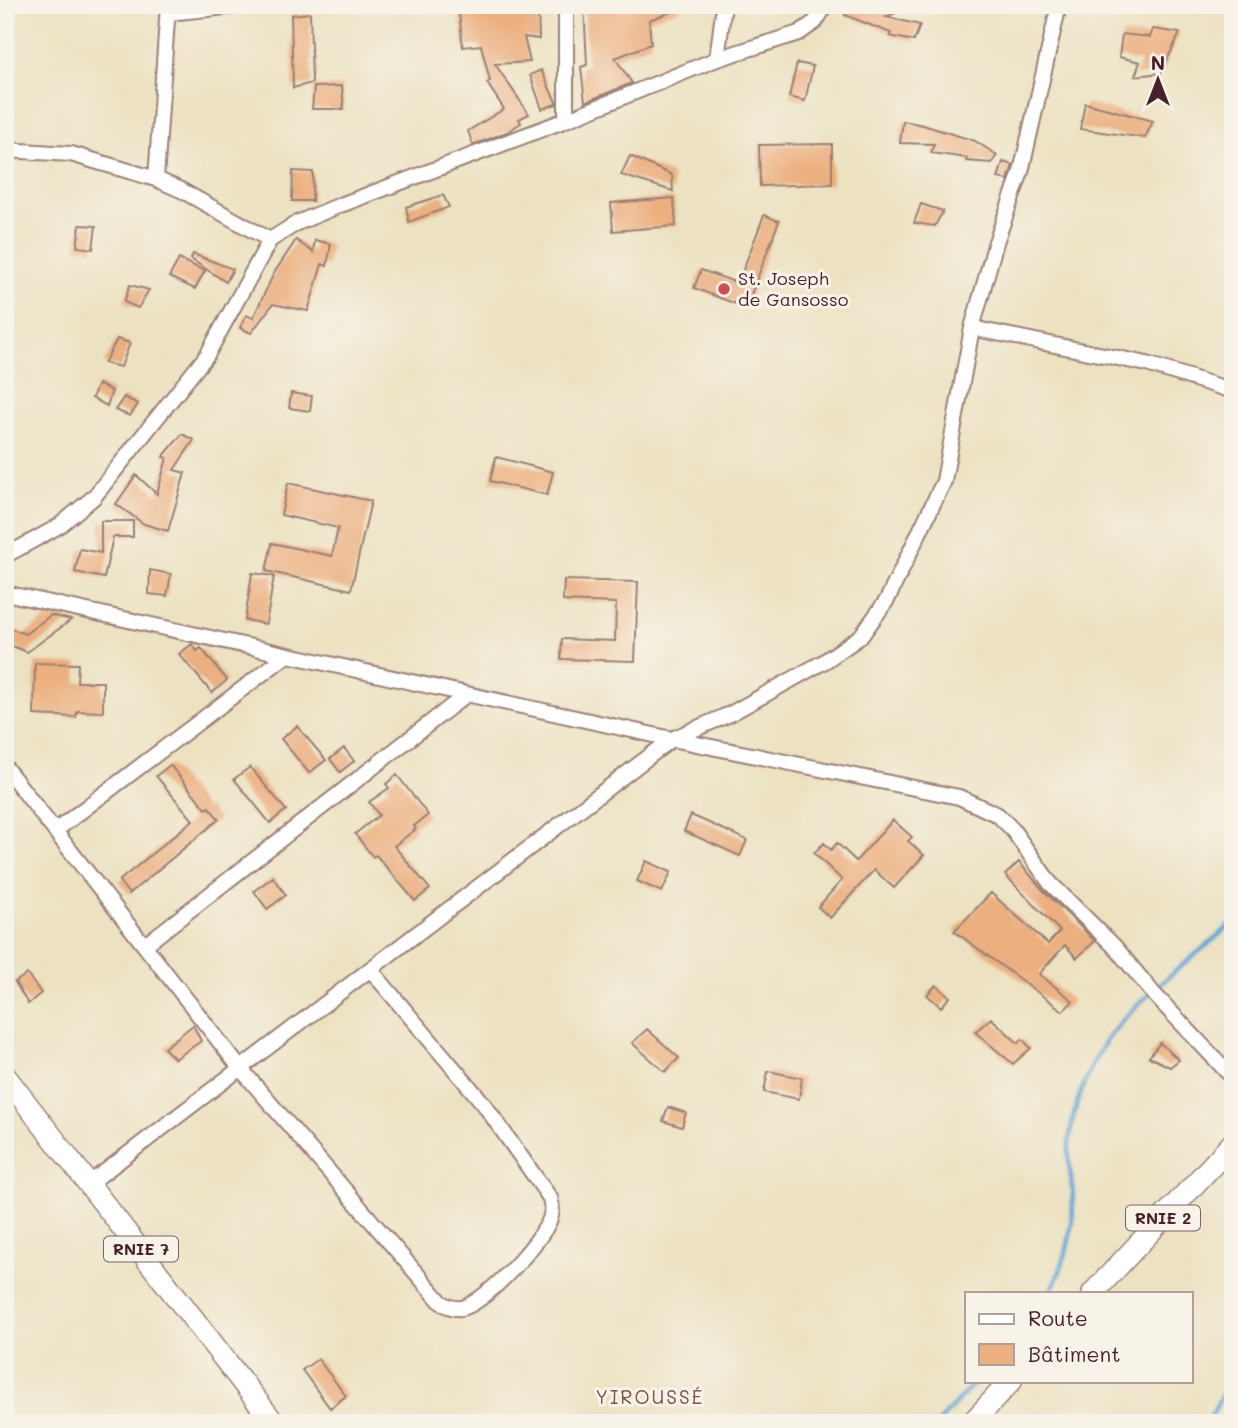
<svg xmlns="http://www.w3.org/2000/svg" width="1238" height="1428" viewBox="0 0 1238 1428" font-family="Mali,sans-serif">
<rect width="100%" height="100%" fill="#f7f3e8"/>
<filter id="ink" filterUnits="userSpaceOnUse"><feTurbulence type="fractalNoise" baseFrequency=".0143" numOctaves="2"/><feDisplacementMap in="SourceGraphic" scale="14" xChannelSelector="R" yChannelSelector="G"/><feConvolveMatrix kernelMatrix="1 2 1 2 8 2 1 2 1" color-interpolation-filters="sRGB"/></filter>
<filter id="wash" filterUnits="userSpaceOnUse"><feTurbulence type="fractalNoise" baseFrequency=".00686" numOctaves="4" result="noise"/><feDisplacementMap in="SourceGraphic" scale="28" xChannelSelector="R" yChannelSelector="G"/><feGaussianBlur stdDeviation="1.57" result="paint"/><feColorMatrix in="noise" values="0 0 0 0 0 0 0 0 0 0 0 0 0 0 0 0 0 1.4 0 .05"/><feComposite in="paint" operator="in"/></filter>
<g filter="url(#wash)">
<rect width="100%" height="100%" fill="#ece1c1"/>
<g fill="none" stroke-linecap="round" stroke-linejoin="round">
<!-- stream -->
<path stroke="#5ca5d3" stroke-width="4.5" d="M1050,1293C1065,1264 1073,1235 1073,1201C1073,1182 1067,1162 1069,1143C1073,1102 1093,1053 1121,1022C1154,986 1196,955 1233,923
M938,1423L976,1381
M1208,1423L1233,1373"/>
</g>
<g id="blocks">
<!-- building -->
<path fill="#ecaf7f" d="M458,5L538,7L539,39L524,37L530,62L495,64L529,114L519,119L521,123L507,132L473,145L468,131L504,109L487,83L490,81L481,45L463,47Z
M584,5H685V7L649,20L651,44L615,58L632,83L585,102L581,67L587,65Z
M847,5H914L886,17L920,25L914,41L890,36L891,33L845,15Z
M310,13L312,83L293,88L291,15Z
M1153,29L1180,33L1161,73L1135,76L1140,62L1119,57L1122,34L1150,37Z
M797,63L813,66L805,101L789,97Z
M541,70L556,102V104L542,109L530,75Z
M342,86L344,109H312L314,87Z
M1085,103L1153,121L1145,138L1080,129Z
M903,121L923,125L975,141L997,155L992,163L966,161L967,158L931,153L934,144L900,143Z
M832,144V184L760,186L759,145Z
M630,156L672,175L673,191L621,175Z
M1003,162L1013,165L1008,180L998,178Z
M293,171L313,172L312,201H292Z
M443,195L449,207L409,222L406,207Z
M674,198L676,226L613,231L611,203Z
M921,204L943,211L935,226L914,223Z
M764,215L779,221L746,308L694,288L701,270L738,283Z
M80,225L96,226L93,249L77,247Z
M296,240L313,252L315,240L331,244L327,266L322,264L308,311L273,304L251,333L240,328L246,315L253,318L274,273Z
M193,254L233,269L226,282L191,259Z
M179,259L205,271L195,289L169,277Z
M130,285L149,290L138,308L124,302Z
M117,339L130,343L121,367L104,363Z
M98,384L112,391L107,406L92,398Z
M291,393L312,396L310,411L289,408Z
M124,397L138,404L130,416L115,410Z
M182,434L194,440L174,470L185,473L168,531L144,524L116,504L136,475L157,494L167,458L163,457Z
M496,457L553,472L547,495L490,481Z
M288,483L371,501L351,590L266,571L272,543L332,556L338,528L281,515Z
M101,521H133V537H113L104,578L75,572L80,549L101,553Z
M150,570L171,574L167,596L149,594Z
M252,573L274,576L266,624L245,620Z
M564,580L638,582L635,661L561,659L562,639L615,641L616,603L563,601Z
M51,615L71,620L27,652L5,643V626L25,634Z
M192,644L197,651L201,648L227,680L212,693L179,654Z
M35,663L78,664L77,682H103V712L77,711L76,717L34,715Z
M297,726L326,760L309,773L281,739Z
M344,748L354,761L340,772L330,759Z
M170,765L206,809L209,807L219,819L129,894L119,881L193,820L156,776Z
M250,767L286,810L270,823L234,779Z
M397,775L428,815L414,826L416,829L394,846L430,889L415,901L376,855L373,857L355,834L379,815L369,802L389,788L386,784Z
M691,815L747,840L740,856L684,831Z
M893,820L912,837L908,841L924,855L894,888L874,870L830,918L818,907L842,880L814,853L824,843L831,850L837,843L856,861Z
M646,861L671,872L662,892L637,881Z
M1019,862L1043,890L1095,941L1077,958L1065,945L1039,974L1073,1001L1063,1011L954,931L991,893L1048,944L1060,931L1005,875Z
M273,877L286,895L267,909L254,891Z
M27,974L41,993L28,1004L15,982Z
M936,985L950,997L941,1007L927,995Z
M991,1018L1018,1043L1022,1039L1031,1048L1013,1064L975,1032Z
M193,1025L201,1041L175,1059L164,1048Z
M647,1029L679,1058L665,1072L632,1043Z
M1160,1043L1179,1060L1170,1067L1149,1057Z
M768,1071L802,1078L799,1099L764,1092Z
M668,1107L686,1113L682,1127L663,1121Z
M318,1359L346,1396L330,1408L302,1370Z"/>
</g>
</g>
<g filter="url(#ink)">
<use href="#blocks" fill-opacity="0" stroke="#9b8076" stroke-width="2"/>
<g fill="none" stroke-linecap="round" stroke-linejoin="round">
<!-- street casing -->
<g stroke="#9b8076" stroke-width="18">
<path id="street" d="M566,5V120
M168,13L246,5
M717,59L724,5
M5,150L71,154L156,179L181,190L270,240
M156,179L168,5
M972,328L1147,364L1233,391
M5,556L59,526L94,497L207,355L270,240L297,223L338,206L566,120L717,59L799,33L815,22L826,5
M5,593L672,739L959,797L998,815L1012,829L1050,883L1115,947L1153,993L1233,1078
M5,767L240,1068L441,1302C448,1307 454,1309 462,1308C485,1303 542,1241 550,1219C553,1212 552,1205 550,1198L483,1103L370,969
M55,831L287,655
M145,945L467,694
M90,1183L672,739L730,714L825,661L861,636L887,600L944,481L972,328L996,242L1021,172L1059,5"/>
</g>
<!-- primary casing -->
<g stroke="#9b8076" stroke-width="24">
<path id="primary" d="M5,1076L274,1423
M1093,1293L1233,1143
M972,1423L1011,1381"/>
</g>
<!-- street -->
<use href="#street" stroke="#fff" stroke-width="14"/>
<!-- primary -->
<use href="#primary" stroke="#fff" stroke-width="21"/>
</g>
</g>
<!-- markers -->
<circle fill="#d1495b" stroke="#f7f3e8" stroke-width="2.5" cx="724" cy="289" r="7"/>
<g text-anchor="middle" stroke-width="6" stroke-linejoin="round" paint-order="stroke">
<!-- shield labels -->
<g fill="#f7f3e8" stroke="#7e5f64" stroke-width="2">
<rect x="1126" y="1205.5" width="74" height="25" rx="5"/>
<rect x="104" y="1236.5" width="74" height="25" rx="5"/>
</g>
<g font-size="16" font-weight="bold" fill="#4a1f2b">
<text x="1163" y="1224">RNIE 2</text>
<text x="141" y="1255">RNIE 7</text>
</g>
<!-- poi labels -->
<g font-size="18" fill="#4a1f2b" stroke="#f7f3e8" text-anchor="start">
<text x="738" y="285">St. Joseph<tspan x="738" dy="21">de Gansosso</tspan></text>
</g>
<!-- neighbourhood labels -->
<g font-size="19" letter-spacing="2" fill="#835148" stroke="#f7f3e8">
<text x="650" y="1404">YIROUSSÉ</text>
</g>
</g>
<!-- margin -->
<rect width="1238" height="1428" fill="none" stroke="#f7f3e8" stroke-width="28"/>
<!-- legend -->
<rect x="965" y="1292" width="228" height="91" fill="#f7f3e8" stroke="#b29e9c" stroke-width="2"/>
<rect x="979" y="1314" width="35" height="10" fill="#ffffff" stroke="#b29e9c" stroke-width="2"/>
<text x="1028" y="1326" font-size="21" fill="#4a1f2b">Route</text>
<rect x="979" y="1344" width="35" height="21" fill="#ecaf7f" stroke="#b29e9c" stroke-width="2"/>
<text x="1028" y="1362" font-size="21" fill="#4a1f2b">Bâtiment</text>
<!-- north arrow -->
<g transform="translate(1158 80)" stroke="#f7f3e8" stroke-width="5" paint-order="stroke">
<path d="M0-5L12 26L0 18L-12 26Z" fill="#4a1f2b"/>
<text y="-10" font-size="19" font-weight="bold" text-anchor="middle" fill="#4a1f2b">N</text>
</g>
</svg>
